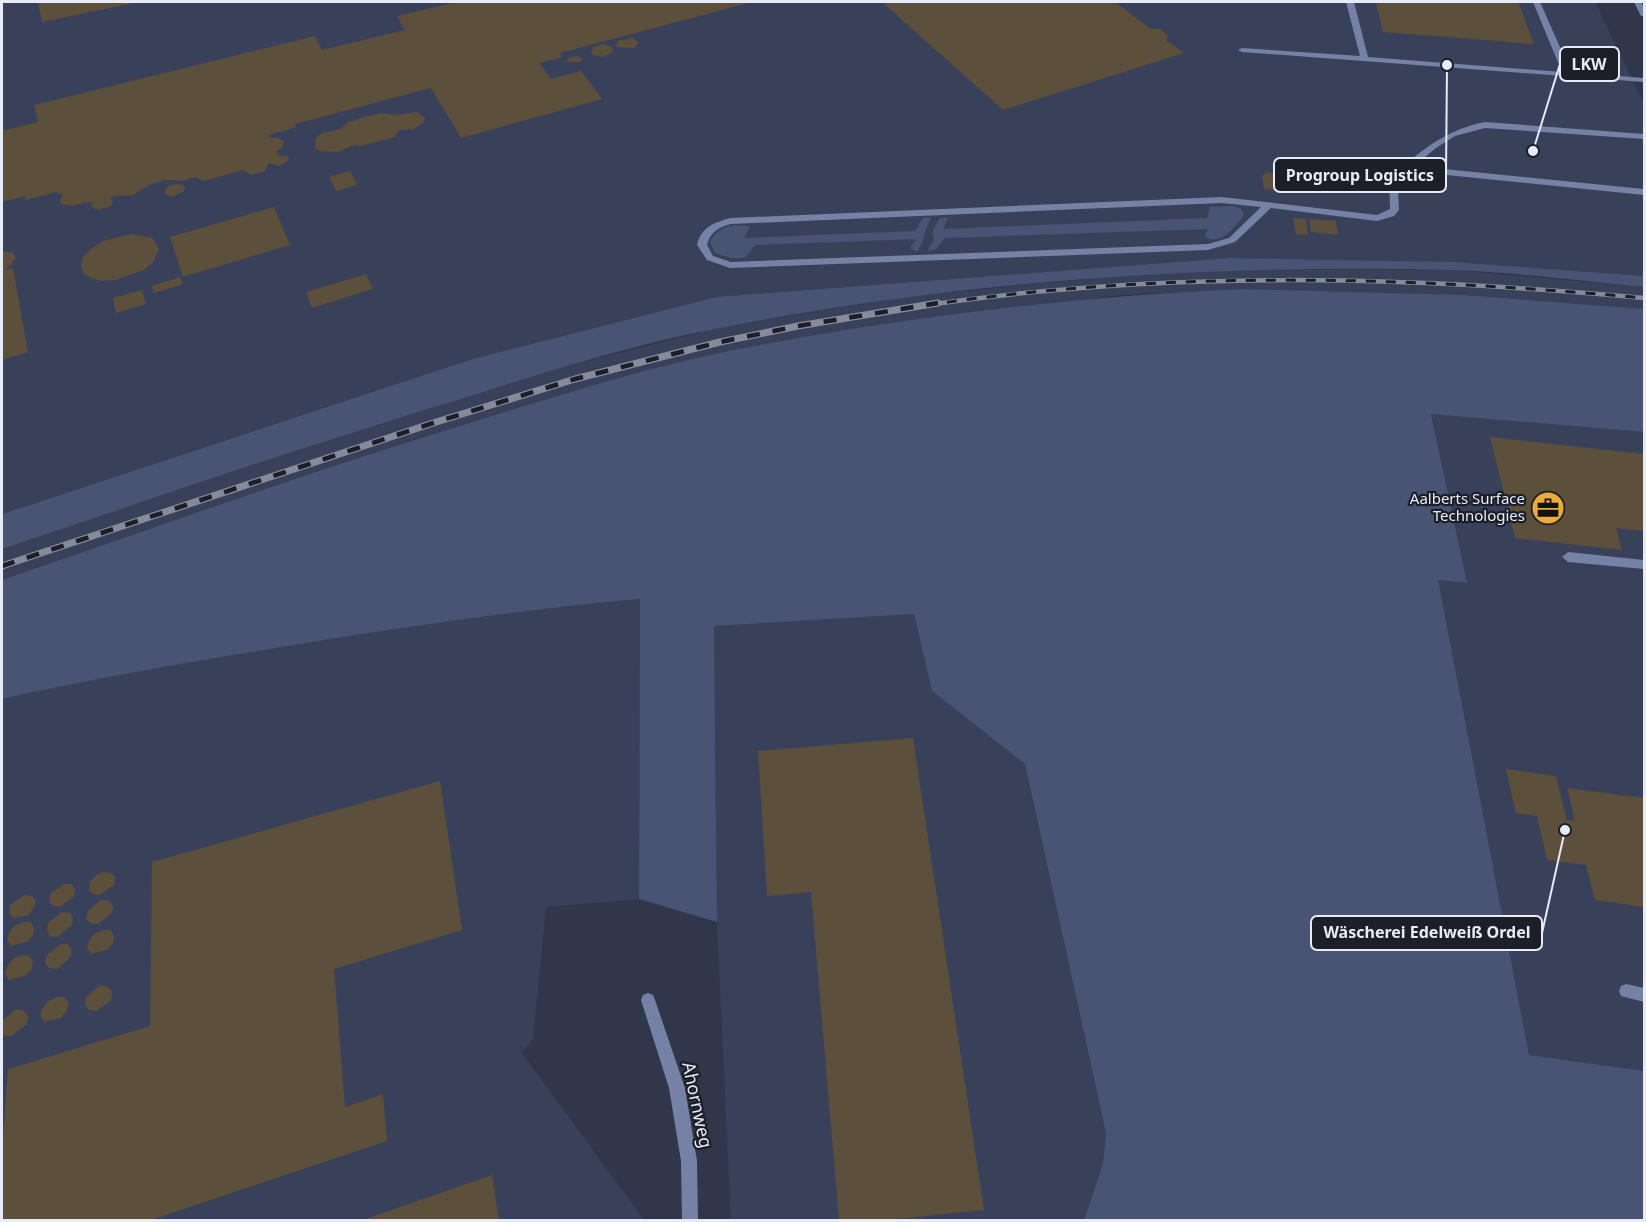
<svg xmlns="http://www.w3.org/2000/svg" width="1646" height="1222" viewBox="0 0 1646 1222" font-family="'Noto Sans',sans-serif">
<rect width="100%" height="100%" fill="#31374a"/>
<!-- built -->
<path fill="#39415a" d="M2,2H1595L1644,104V276L1453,262L1230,258L716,297L473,359L2,514Z
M1232,269L1455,270L1644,287V309L1464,295L1241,289L1119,295L722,353L563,394L407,442L2,580V549L402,416L559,368L717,328L905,297L1114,276Z
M1431,413L1644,432V1071L1529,1055L1437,580L1466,583Z
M640,599L639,899L546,907L533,1039L522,1053L644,1220H2V699L93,678L388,629L526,610Z
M914,614L932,691L1025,764L1106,1133L1103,1164L1084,1220H731L717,922L714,626Z"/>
<!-- green -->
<path fill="#495374" d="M1233,206L1241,209L1244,215C1235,227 1222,244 1207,238L1205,235L1208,229L945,238L936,249L927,251L934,240L932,232L940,218H948L943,229L1207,218L1210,207Z
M923,218H931C924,230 925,240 917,252L910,248L916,239L755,245L745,258H731L715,253L710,242C716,227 735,222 750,227L744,238L915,231Z
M1230,258L1453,262L1644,276V287C1580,281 1515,272 1451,270C1206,264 960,281 720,328C634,344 550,371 467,397C311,444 156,498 2,549V514L473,359L716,297Z
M1241,289L1464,295L1644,309V432L1431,414L1467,583L1438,580L1529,1055L1644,1071V1220H1084L1103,1164L1106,1133L1025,764L932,691L914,614L714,626L717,922L639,899L640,599C516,610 393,628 270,649C180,664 91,679 2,699V580C166,524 329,465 495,415C570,392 647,368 724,352C895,318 1067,297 1241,289Z"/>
<!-- building -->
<path fill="#5c4f3c" d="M38,2H134V3L42,22Z
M457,2H752L560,53L562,57L539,63L551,79L581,71L602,99L461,138L431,88L295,124L296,127L269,135L271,138H278L284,142L282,148L276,151L278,155L288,157L289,160L279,166L269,163L265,171L251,175L243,170L205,181L195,177L184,181L165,180L149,185L133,195L114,196L110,198L113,201L111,206L98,210L91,207L93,203L85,202L73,206L61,204L60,200L63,195L56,192L26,200L25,196L2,202V131L38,122L34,105L315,36L322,50L405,30L397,16Z
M882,2H1115L1151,29H1160L1169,36L1166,40L1184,53L1003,110Z
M1376,2H1518L1534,44L1383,32Z
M633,38L639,43L634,48L616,47L618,41Z
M603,44L612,47L613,52L603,57L591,54L593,47Z
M577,56L583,59L581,62H567L568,58Z
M417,112L425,118L424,122L414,129L399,130L394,137L361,146L354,145L338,152L320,151L315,148L316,138L322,133L341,129L348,122L380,113L395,115Z
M350,171L357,185L336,191L329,177Z
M1267,173L1297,175L1303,179L1306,192L1264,189L1262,176Z
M176,184L183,185L185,188L183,192L171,197L164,193L168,186Z
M274,207L290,245L183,277L170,237Z
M1293,218L1306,219L1308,235L1296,234Z
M1309,219L1336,221L1338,235L1311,232Z
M131,234L152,238L159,249L153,262L144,270L116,280L102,281L91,278L83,273L81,265L84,256L92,248L103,241Z
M2,251L13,253L16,258L6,270L13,268L28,352L2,360Z
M366,274L373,289L312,308L306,292Z
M180,277L183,284L154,293L152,286Z
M142,290L146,304L116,313L113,298Z
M1490,437L1644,454V531L1616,528L1622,550L1515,538Z
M913,738L984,1210L887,1220H839L811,892L767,896L758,751Z
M1506,769L1556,776L1567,820L1575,821L1567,788L1644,798V907L1595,900L1586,865L1547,860L1537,816L1516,813Z
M440,781L462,930L334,969L345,1107L383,1094L387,1141L151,1220H2V1150L8,1069L150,1026L152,862Z
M103,872L111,873L115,877L114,885L100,895L93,894L89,890L90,882L96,875Z
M64,884H71L75,889L74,896L60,907L53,906L49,901L50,894Z
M24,895L32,896L36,901L34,907L28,915L13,918L9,913L10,905Z
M101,900L109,901L113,906L112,913L98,924L90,923L86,919L88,911Z
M62,912L70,913L73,918L72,925L58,937L50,936L47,931L48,923Z
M23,922H30L34,928L33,935L27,942L11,946L7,940L9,933L14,926Z
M103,930H110L114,936L113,943L107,950L91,954L87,948L89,941L94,934Z
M61,944H68L72,950L71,957L57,969L49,968L45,963L47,955Z
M22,955H29L33,961L32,969L25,976L9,980L5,974L7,967L13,959Z
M100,985L108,987L112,991L111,1000L97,1011L89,1010L85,1005L86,997Z
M57,997H64L69,1003L67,1010L61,1018L44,1022L40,1016L42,1009L48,1001Z
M16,1009L24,1011L28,1016L27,1024L11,1036L3,1035L2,1021Z
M492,1175L499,1220H363Z"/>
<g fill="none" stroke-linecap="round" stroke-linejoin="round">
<!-- lane -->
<path fill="#7581a5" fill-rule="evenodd" d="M1346,2H1354L1368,57L1562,72L1533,2H1540L1571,72L1644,78V82L1242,52L1238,50L1242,48L1360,56Z
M1485,122L1644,134V139L1485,128L1455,136L1436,148L1414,166L1644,189V195L1397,170L1399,210L1394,216L1377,221L1271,208L1235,242L1208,250L730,268L707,260L697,245C701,227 715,222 731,218L1222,197L1377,215L1390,209L1389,169L1321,164L1317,161L1318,159L1405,165C1429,144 1453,128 1485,122ZM1222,203L1261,207L1229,238L1208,244L731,262L713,256L707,245C710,232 719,227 731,224Z
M1568,552L1644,560V569L1568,562L1562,557Z
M1626,984L1644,988V1002L1621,996L1619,991L1621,986Z"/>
<!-- street -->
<path fill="#7581a5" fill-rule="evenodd" d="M1634,2H1641L1644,8V16H1641Z
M648,993L653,995L655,1000L685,1088L697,1161L698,1220H682L681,1161L669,1088L641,1000L643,995Z"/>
<!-- rail-far1 casing -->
<g stroke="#868b9b" stroke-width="4.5">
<path id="rail-far1" d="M927,305C1167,270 1403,276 1644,298"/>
</g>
<!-- rail casing -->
<g stroke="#868b9b" stroke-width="7">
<path id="rail" d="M2,566L433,423L575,379L720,342L798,326L938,303"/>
</g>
<!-- rail-far1 -->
<use href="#rail-far1" stroke="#1c1f28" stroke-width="3" stroke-dasharray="10" stroke-linecap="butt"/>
<!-- rail -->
<use href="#rail" stroke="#1c1f28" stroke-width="4.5" stroke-dasharray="13" stroke-linecap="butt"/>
</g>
<!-- icons -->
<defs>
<g id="office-disc" transform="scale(1.725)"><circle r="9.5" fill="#ebaa39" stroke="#1c1f28"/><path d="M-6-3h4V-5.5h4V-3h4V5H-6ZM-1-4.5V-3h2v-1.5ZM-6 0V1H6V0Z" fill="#111"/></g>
</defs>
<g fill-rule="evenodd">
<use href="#office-disc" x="1548" y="508"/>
</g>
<g text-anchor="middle" stroke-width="4.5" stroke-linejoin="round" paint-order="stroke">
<!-- poi labels -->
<g font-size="15" fill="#e7ebf7" stroke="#1c1f28" text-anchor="end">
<text x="1525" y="504">Aalberts Surface<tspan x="1525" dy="17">Technologies</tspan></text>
</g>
<!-- near-street labels -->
<g font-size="18" fill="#e7ebf7" stroke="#1c1f28">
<text transform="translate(697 1105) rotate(78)" y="6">Ahornweg</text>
</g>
</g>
<!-- callouts -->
<path fill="none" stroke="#e7ebf7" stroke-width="2" d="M1533 151L1560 64M1447 65L1446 175M1565 830L1542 933"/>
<g fill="#e7ebf7" stroke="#1c1f28" stroke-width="2">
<circle cx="1533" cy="151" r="6"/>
<circle cx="1447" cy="65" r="6"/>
<circle cx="1565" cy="830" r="6"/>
</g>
<g fill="#1c1f28" stroke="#e7ebf7" stroke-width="2">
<rect x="1560" y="47" width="59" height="34" rx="6"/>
<rect x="1274" y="158" width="172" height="34" rx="6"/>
<rect x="1311" y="916" width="231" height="34" rx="6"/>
</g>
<g font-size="16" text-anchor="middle" font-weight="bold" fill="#e7ebf7">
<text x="1589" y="70">LKW</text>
<text x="1360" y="181">Progroup Logistics</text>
<text x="1427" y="938">Wäscherei Edelweiß Ordel</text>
</g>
<!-- border -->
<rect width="1646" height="1222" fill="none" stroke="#e7ebf7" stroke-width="6"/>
</svg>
